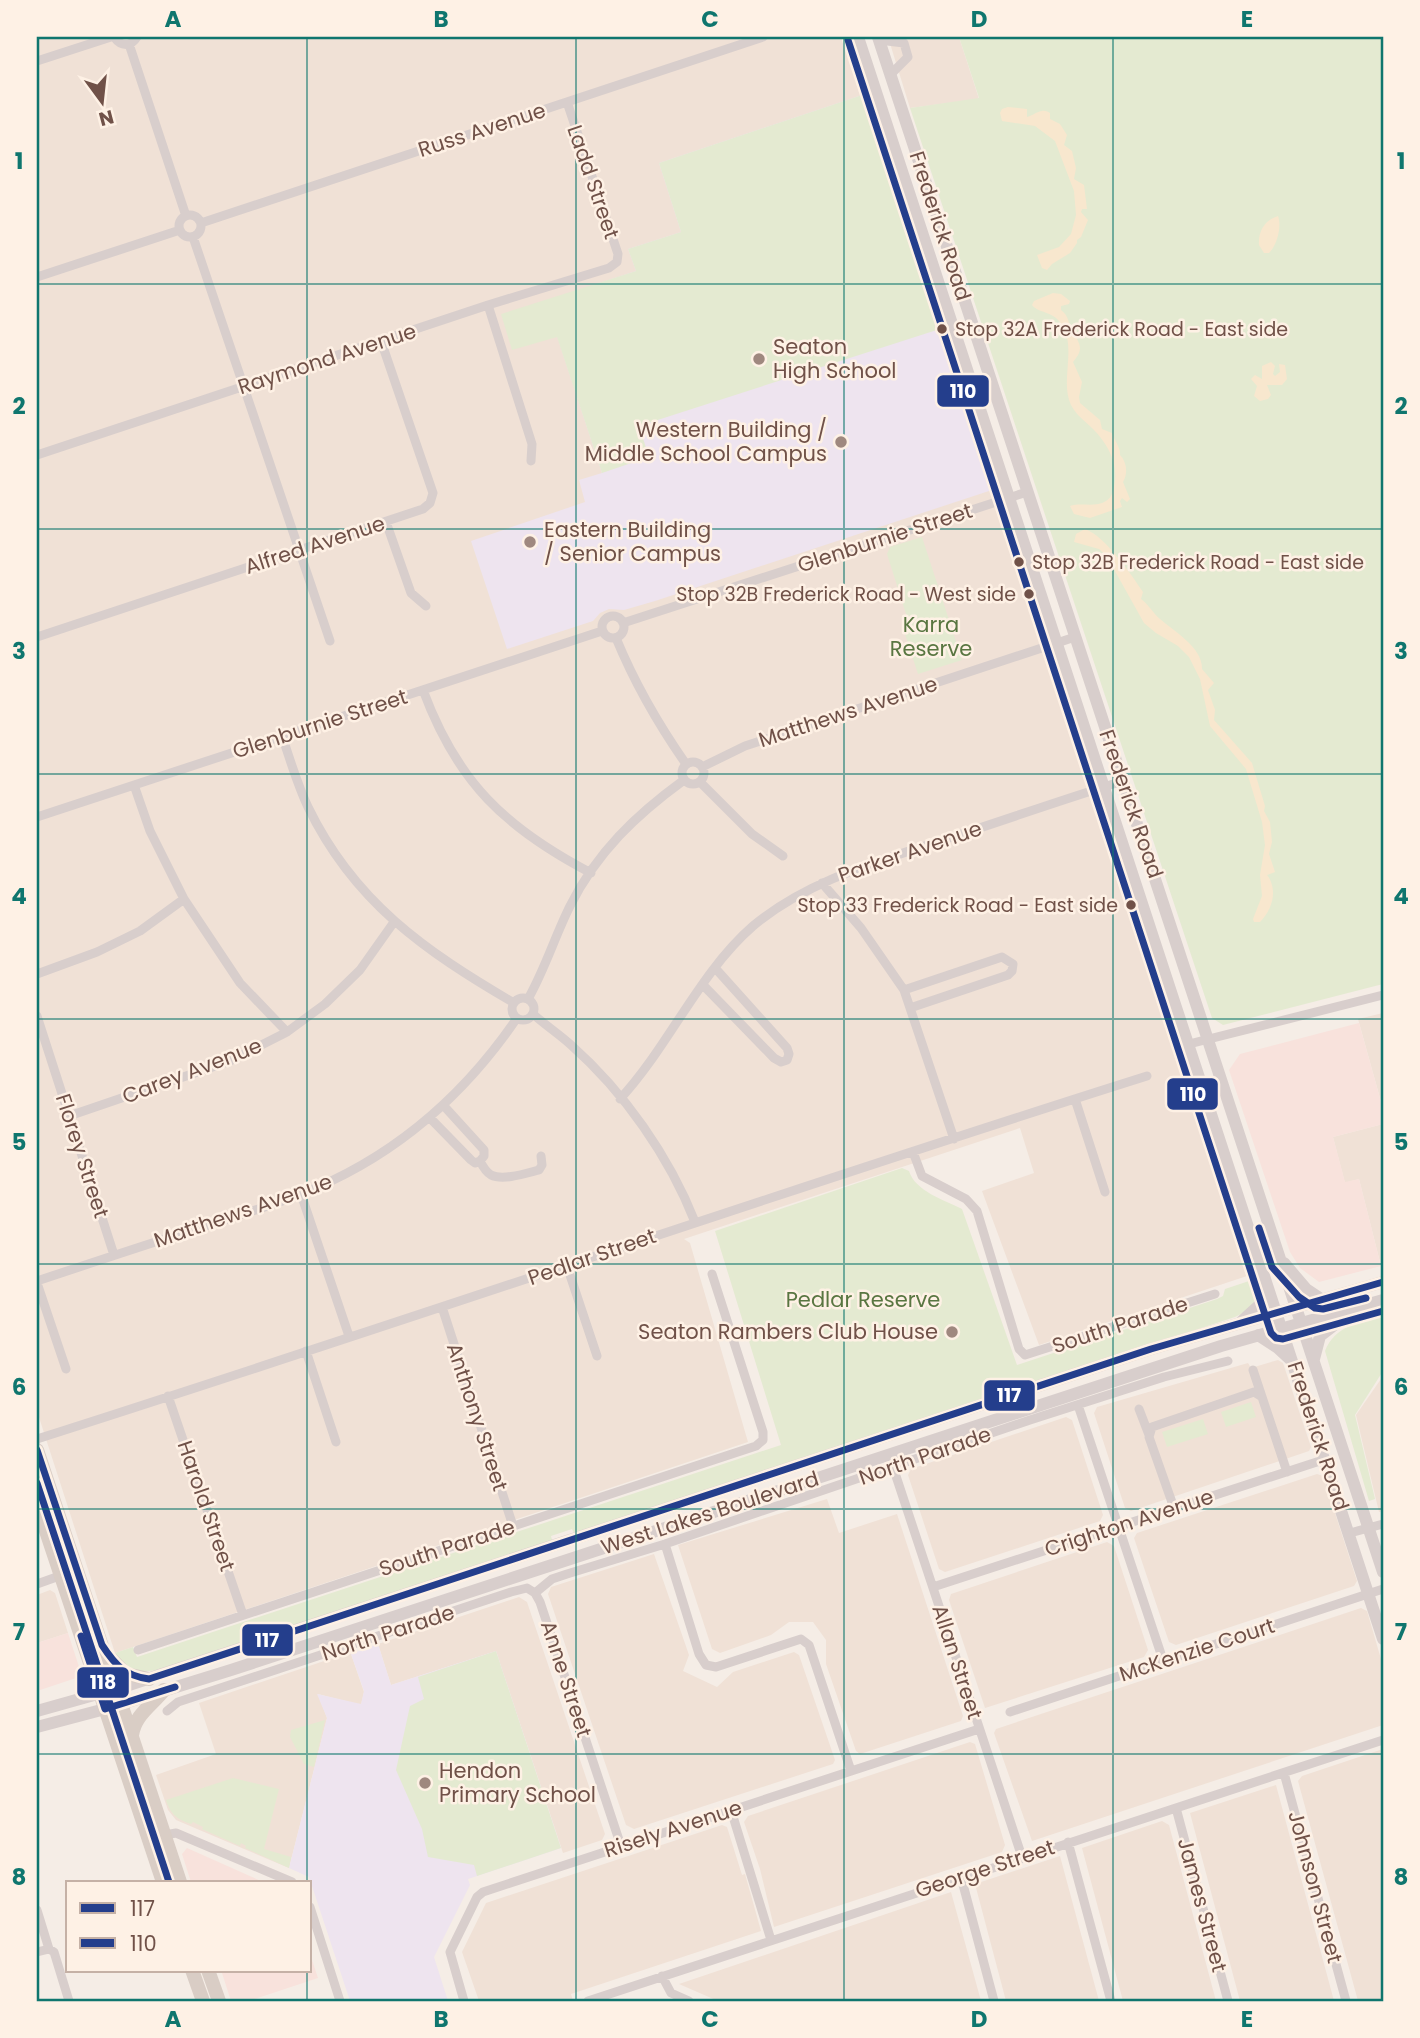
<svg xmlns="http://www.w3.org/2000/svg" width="1420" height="2038" viewBox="0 0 1420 2038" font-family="Poppins,sans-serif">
<rect width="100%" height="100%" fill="#f5ede6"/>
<!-- residential -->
<path fill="#f0e1d6" d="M37,37H849L1250,1275L1039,1345L982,1191L1034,1173L1020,1128L684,1239L690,1243L748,1442L115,1653L37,1411Z
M888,37H959L979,99L910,108Z
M1383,1013V1109L1358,1019Z
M1383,1124V1266H1381L1359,1179L1345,1183L1333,1137Z
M1278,1360L1283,1363L1311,1447L1309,1451L1131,1511L1125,1508L1094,1413L1097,1407L1248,1363L1251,1368Z
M1383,1376V1511L1379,1512L1356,1415Z
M1066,1417L1072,1420L1103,1515L1100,1521L945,1572L939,1569L908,1475L911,1469Z
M1317,1474L1323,1476L1357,1581L1354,1586L1176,1645L1169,1642L1134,1538L1137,1533Z
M827,1499L839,1533L897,1514L963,1716L961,1721L860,1754L856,1751L826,1664V1640L813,1622H789L771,1635L720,1653L712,1649L678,1545Z
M1107,1542L1114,1546L1148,1650L1144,1657L985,1708L949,1600L951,1594Z
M654,1554L689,1655L683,1671L717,1687L733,1672L794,1652L799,1655L835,1760L833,1764L634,1829L626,1825L548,1594L551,1587Z
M50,1590L55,1593L68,1633L37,1643V1595Z
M519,1597L527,1602L605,1834L602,1840L563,1853L496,1651L391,1685L378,1644Z
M1361,1608L1367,1611L1383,1666V1725L1032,1841L994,1733L996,1729Z
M348,1653L351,1654L364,1692L361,1705L318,1694L327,1718L289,1868L176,1820L168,1810L156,1775L216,1754L199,1703Z
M970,1742L975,1744L1005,1845L1002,1852L774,1927L760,1869L744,1822L748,1816Z
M1383,1749V2000L1358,2001L1298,1781L1302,1776Z
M1276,1785L1334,2001H1240L1190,1813Z
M1162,1821L1169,1825L1216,2001H1123L1082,1848Z
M722,1825L727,1827L742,1875L745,1874L761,1931L571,1994L573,2001H479L462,1952L486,1903Z
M1060,1856L1099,2001H1006L975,1884Z
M951,1892L981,2001H718L679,1984Z"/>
<!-- commercial -->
<path fill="#f8e2dc" d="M1359,1023L1383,1109V1124L1333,1137L1345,1182L1359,1179L1381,1266L1319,1282L1300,1268L1290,1252L1229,1070L1240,1054Z
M68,1633L82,1676L37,1691V1643Z
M187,1848L263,1882H191L182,1854Z
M310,1954L318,1978L249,2001H231L221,1970H310Z"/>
<!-- education -->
<path fill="#eee4ef" d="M868,93L996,485L992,490L655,601L624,610L609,609L600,613L593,621L507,649L471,541L585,502L579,480L602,473L557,336L593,285L636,271L628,249L681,232L659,163Z
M378,1644L391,1685L496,1651L561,1848L468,1879L470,1885L434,1957L448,2001H350L309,1877L289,1868L327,1718L317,1694L361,1704L364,1691L351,1654Z"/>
<!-- green -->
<path fill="#e4ead1" d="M959,37H1383V984L1223,1025L1212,1018L910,108L979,98Z
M868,93L943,328L639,426L649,457L602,473L557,337L512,350L501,314L636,271L628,249L681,232L659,163Z
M922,537L962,660L918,674L903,628L907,617L887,554L890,547Z
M902,1168L909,1171C915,1191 944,1200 962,1209L1017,1365L1217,1299L1223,1296L1225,1289L1261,1277C1260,1300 1256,1307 1235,1317L574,1533L572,1529L551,1536L552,1540L158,1670C138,1673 126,1671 115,1653L133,1647L137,1657L781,1445L715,1231Z
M1383,1316V1371L1355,1415L1375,1499L1369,1501L1325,1351C1335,1326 1359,1322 1383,1316Z
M1251,1402L1256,1417L1226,1427L1221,1412Z
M1203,1419L1208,1434L1167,1447L1162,1432Z
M496,1651L561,1848L477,1876L474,1865L428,1857L422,1829L396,1770L410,1706L424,1699L418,1677Z
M325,1720L314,1767L304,1764L290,1737L291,1730Z
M233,1778L279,1789L264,1849L291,1857L289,1868L245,1848L246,1846L241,1843L240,1846L202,1829L203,1827L193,1822L191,1824C177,1819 171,1815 166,1800Z"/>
<!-- sand -->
<path fill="#f8e7ce" d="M1008,107L1027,109V117C1036,114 1042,107 1050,113V119L1060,124L1067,135L1064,145L1072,151L1076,168L1074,179L1084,185L1087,209H1082L1081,212L1088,220L1081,237L1077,240V243L1070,253L1052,264L1047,270L1042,268L1037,255L1059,247L1071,234L1076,215L1074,191L1055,141L1035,126L1002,121L1000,113L1002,109Z
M1278,216C1282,227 1277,245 1269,253H1264L1259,245C1258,231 1265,220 1278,216Z
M1053,293L1061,294L1070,301L1069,304L1061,306V310C1067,315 1067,317 1070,325C1075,341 1088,345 1073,362L1082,382L1079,397L1080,403L1100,420L1102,429L1112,433C1114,440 1121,448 1120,455C1127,462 1128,474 1123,482L1130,499L1127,502L1122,498L1120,501L1122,507L1090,518L1074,514L1070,506C1080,502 1095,508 1106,501C1112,497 1112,493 1114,487C1119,465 1109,445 1093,429C1085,421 1076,415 1071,405C1059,379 1079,345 1059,321C1051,311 1038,313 1032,305L1034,301Z
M1271,362L1275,366L1273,374L1275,376L1280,372L1279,364L1285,365L1287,379L1282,385H1267L1271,395L1268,399L1260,401L1254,396L1257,386L1251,379L1255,375L1262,379V366Z
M1085,529C1105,536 1131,574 1143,592L1141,599C1149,605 1153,613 1160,619C1174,631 1203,648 1202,669L1214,683L1208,690L1215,710L1214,720L1252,763L1265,806L1264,811L1270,822L1272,842L1269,854L1275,872L1267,875C1278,889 1273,909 1260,922H1254L1253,919L1262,896L1260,875L1265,845L1262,822L1246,769L1210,726L1200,679L1189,657L1178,646L1156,633L1144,623L1106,555L1099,549L1074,542L1076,534Z"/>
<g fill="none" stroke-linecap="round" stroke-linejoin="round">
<!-- minor -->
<path stroke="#d8cecc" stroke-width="9" d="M114,37C121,47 131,47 137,37
M879,40L904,43L908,57L890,75
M129,44L186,216
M37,61L111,37
M179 226a11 11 0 1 1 22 0a11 11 0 1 1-22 0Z
M201,223L763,37
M193,237L330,641
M37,277L180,230
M488,305L532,444L531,461
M37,455L488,305L609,268L617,262L618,254L567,102
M386,522L411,593L426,606
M602 627a11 11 0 1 1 22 0a11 11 0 1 1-22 0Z
M623,623L1027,492
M37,637L423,509L430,503L433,493L381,341
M616,638C635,684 658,724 686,764
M423,690C457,782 505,828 591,873
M282,736C290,759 297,784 308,807C354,902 425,951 514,1003
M682 773a11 11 0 1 1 22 0a11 11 0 1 1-22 0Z
M702,767L745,746L1075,637
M700,782L752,834L783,856
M134,785L150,831L184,899L240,983L287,1032
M37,817L602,631
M822,883L861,928L904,990L954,1139
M37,974L97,952L140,931L184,899
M703,985L774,1058L781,1062L787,1060L789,1054L787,1048L716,969
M904,990L1002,957L1013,964L1012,971L1008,975L910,1008
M512 1009a11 11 0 1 1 22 0a11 11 0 1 1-22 0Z
M528,999C545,969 555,936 570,906C597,852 636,815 684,780
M533,1014C545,1025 559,1034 571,1045C624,1092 669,1156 695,1222
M37,1016L114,1255
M1189,1044L1383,995
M620,1099C669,1046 699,973 753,926C808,880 880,861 946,839C1005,820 1064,799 1123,781
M1075,1099L1105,1192
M69,1116L230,1061L287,1032L325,1004L360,970L394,922
M430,1118L471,1160L475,1163L480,1161L484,1156V1150L444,1106
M913,1152L922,1176L966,1199L977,1211L1019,1349L1025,1355L1215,1294
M480,1161C483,1167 486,1172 491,1175C503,1181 527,1173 539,1170L542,1165L541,1156
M301,1194L349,1336
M567,1266L597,1356
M37,1281C91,1263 145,1245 199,1228C233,1217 268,1207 301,1194C391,1159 463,1097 517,1018
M37,1283L66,1369
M442,1307L513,1526
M306,1351L336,1442
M1253,1370L1262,1397
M168,1396L243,1615
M1078,1405L1163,1660
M1139,1409L1149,1435
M37,1439C408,1321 776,1193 1147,1076
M893,1467L1022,1857
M1174,1508L1149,1437L1152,1427L1254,1392L1262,1397L1287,1472
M1350,1533L1383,1524
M665,1544L699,1654L706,1665L716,1667L801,1639L809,1645L851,1771
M37,1584L65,1574
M933,1587L1326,1459
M535,1593L552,1579L567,1574L665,1544L1030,1420L1164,1377L1228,1361
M535,1593L540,1602L621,1846
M138,1650L756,1446L763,1440V1432L712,1274
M167,1711L178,1702L511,1592L527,1588L535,1593
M1010,1712L1383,1589
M1284,1773L1346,2001
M1176,1808L1228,2001
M731,1810L771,1940
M148,1838L176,1833L292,1882
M1068,1842L1111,2001
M961,1877L994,2001
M310,1907L340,2001
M37,1910L49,1949
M37,1952L49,1949L54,1952L69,2001
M662,1976L671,1993L689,2001
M464,2001L450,1952L477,1897L483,1892L979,1729
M588,2001L1383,1740"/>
<!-- secondary -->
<path stroke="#d8cecc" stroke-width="12" d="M858,37L1383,1639
M878,37L1383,1572
M1284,1263L1306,1289L1321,1299
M1241,1322L1263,1302L1265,1286
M1258,1335L1278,1348L1291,1360
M1314,1359L1320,1336L1351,1312
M37,1711L126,1686L1151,1349L1383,1282
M37,1727L105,1709L231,1670L1221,1346L1383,1300"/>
<!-- primary -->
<path stroke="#d9cdc5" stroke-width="14" d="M37,1450L180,1882
M37,1504L163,1882
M110,1658L126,1674L149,1679
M132,1735C135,1715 151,1706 164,1690
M192,1970L203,2001
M208,1970L219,2001"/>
<!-- bus-1 casing -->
<g stroke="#fef1e5" stroke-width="12">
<path id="bus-1" d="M37,1450L102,1645C115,1665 125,1676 149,1679L1151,1349L1383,1282
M81,1636L105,1709L175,1687"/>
</g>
<!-- bus-2 casing -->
<g stroke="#fef1e5" stroke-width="12">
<path id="bus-2" d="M848,40L1271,1333L1276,1338L1283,1339L1383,1311
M1259,1228L1272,1267L1299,1297L1315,1308L1323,1309L1366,1298"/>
</g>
<!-- bus-3 casing -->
<g stroke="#fef1e5" stroke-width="12">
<path id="bus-3" d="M37,1483L169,1882"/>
</g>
<!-- bus-1 -->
<use href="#bus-1" stroke="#243e8c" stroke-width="7"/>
<!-- bus-2 -->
<use href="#bus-2" stroke="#243e8c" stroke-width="7"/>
<!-- bus-3 -->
<use href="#bus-3" stroke="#243e8c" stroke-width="7"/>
</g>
<!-- grid -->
<path fill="none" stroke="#0f766e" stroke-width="2" stroke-opacity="0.55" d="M307,37V1882M576,37V2001M844,37V2001M1113,37V2001M37,284H1383M37,529H1383M37,774H1383M37,1019H1383M37,1264H1383M37,1509H1383M37,1754H1383M307,1970V2001"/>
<!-- markers -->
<g fill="#705148" stroke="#fef1e5" stroke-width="2.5">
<circle cx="942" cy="329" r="6"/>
<circle cx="1019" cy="562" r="6"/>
<circle cx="1029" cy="594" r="6"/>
<circle cx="1131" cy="905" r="6"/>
</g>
<g fill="#9f887f" stroke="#fef1e5" stroke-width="2.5">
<circle cx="759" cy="359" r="7"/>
<circle cx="841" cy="442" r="7"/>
<circle cx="530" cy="542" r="7"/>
<circle cx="952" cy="1332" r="7"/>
<circle cx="425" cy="1783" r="7"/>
</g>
<g text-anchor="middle" stroke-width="5" stroke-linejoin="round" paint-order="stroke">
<!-- bus labels -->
<g font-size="19" fill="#705148" stroke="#fef1e5" text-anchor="start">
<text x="955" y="336">Stop 32A Frederick Road - East side</text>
<text x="1032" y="569">Stop 32B Frederick Road - East side</text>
<text x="1016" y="601" text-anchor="end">Stop 32B Frederick Road - West side</text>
<text x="1118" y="912" text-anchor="end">Stop 33 Frederick Road - East side</text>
</g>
<!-- street labels -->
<g font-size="21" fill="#705148" stroke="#fef1e5">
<text transform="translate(482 130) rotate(-18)" y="7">Russ Avenue</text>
<text transform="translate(593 182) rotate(71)" y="7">Ladd Street</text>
<text transform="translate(940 226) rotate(72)" y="7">Frederick Road</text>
<text transform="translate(327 359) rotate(-18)" y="7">Raymond Avenue</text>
<text transform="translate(885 538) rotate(-18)" y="7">Glenburnie Street</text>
<text transform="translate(315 545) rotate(-18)" y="7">Alfred Avenue</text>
<text transform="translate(848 712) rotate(-18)" y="7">Matthews Avenue</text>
<text transform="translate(320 724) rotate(-18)" y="7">Glenburnie Street</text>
<text transform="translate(1131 804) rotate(71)" y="7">Frederick Road</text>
<text transform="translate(910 852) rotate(-19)" y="7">Parker Avenue</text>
<text transform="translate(192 1071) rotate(-21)" y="7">Carey Avenue</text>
<text transform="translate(82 1156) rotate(72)" y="7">Florey Street</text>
<text transform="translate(243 1211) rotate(-19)" y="7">Matthews Avenue</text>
<text transform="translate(592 1257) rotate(-19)" y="7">Pedlar Street</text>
<text transform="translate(1120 1325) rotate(-18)" y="7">South Parade</text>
<text transform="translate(477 1417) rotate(72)" y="7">Anthony Street</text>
<text transform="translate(1318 1436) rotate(72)" y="7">Frederick Road</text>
<text transform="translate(925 1456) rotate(-19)" y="7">North Parade</text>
<text transform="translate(206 1506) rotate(71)" y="7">Harold Street</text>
<text transform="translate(710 1513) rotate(-18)" y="7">West Lakes Boulevard</text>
<text transform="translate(1129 1523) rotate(-18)" y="7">Crighton Avenue</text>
<text transform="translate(447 1548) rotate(-18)" y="7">South Parade</text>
<text transform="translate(388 1633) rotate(-18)" y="7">North Parade</text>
<text transform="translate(1197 1650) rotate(-18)" y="7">McKenzie Court</text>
<text transform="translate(957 1662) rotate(72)" y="7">Allan Street</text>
<text transform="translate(566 1679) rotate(72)" y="7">Anne Street</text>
<text transform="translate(673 1829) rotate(-18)" y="7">Risely Avenue</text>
<text transform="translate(985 1869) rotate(-18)" y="7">George Street</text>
<text transform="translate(1315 1887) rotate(75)" y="7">Johnson Street</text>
<text transform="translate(1202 1905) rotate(75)" y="7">James Street</text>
</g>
<!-- poi labels -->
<g font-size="21" fill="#705148" stroke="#fef1e5" text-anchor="start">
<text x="773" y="354">Seaton<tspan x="773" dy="24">High School</tspan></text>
<text x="827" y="437" text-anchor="end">Western Building /<tspan x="827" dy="24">Middle School Campus</tspan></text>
<text x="544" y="537">Eastern Building<tspan x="544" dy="24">/ Senior Campus</tspan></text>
<text x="938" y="1339" text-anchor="end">Seaton Rambers Club House</text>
<text x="439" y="1778">Hendon<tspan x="439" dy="24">Primary School</tspan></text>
</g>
<!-- park labels -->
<g font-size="21" fill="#597641" stroke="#fef1e5">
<text x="931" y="632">Karra<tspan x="931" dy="24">Reserve</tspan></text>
<text x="863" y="1307">Pedlar Reserve</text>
</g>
</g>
<g stroke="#fef1e5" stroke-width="2.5">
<rect x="936" y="374" width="54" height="34" rx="7" fill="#243e8c"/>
<rect x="1166" y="1077" width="53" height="34" rx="7" fill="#243e8c"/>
<rect x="983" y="1379" width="53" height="33" rx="7" fill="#243e8c"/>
<rect x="241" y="1623" width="53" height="34" rx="7" fill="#243e8c"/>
<rect x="76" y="1666" width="54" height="33" rx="7" fill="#243e8c"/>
</g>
<g font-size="19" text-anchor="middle" font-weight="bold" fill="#fff">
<text x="963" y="398">110</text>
<text x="1193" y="1101">110</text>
<text x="1009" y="1402">117</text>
<text x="267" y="1647">117</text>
<text x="103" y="1689">118</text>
</g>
<!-- border -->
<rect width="1420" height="2038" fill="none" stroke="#fef1e5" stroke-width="77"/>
<!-- legend -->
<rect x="66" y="1881" width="245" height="91" fill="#fef1e5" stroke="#c5b1a6" stroke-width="2"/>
<rect x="80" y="1903" width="35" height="10" fill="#243e8c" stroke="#c5b1a6" stroke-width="2"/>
<text x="130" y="1916" font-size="21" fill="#705148">117</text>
<rect x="80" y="1938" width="35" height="10" fill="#243e8c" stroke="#c5b1a6" stroke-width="2"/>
<text x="130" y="1951" font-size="21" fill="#705148">110</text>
<!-- north arrow -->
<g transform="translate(102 102) rotate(165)" stroke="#fef1e5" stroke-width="5" paint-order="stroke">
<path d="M0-5L12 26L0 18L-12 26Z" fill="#705148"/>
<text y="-10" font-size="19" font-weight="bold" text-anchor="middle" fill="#705148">N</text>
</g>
<rect x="38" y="38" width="1344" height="1962" fill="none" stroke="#0f766e" stroke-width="2.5"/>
<g font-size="23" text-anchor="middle" font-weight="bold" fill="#0f766e">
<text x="173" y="27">A</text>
<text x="441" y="27">B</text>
<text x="710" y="27">C</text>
<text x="979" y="27">D</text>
<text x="1247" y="27">E</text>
<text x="19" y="169">1</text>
<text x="1401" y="169">1</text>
<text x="19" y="414">2</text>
<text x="1401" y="414">2</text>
<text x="19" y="659">3</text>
<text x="1401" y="659">3</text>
<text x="19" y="904">4</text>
<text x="1401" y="904">4</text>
<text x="19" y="1150">5</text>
<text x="1401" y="1150">5</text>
<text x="19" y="1395">6</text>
<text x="1401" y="1395">6</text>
<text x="19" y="1640">7</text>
<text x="1401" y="1640">7</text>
<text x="19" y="1885">8</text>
<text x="1401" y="1885">8</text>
<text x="173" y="2027">A</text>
<text x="441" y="2027">B</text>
<text x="710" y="2027">C</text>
<text x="979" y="2027">D</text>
<text x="1247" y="2027">E</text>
</g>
</svg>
